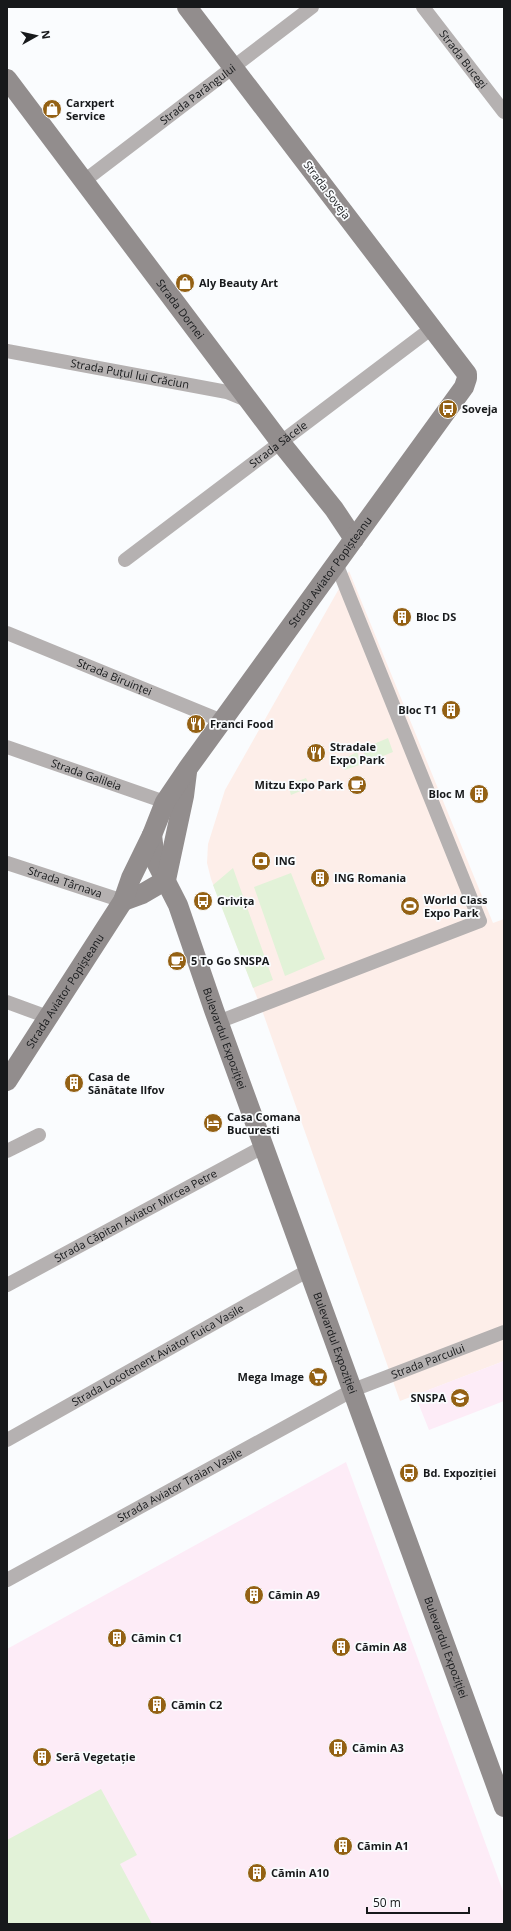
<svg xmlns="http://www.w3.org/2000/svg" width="511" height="1931" viewBox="0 0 511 1931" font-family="'Open Sans',sans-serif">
<rect width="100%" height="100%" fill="#fafcfe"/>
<!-- commercial -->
<path fill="#fdeee9" d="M349,571L493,923L504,919V1361L400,1401L263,1013L211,879L207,863L208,844L225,790Z"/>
<!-- education -->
<path fill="#fdecf7" d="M504,1361V1401L429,1430L415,1395Z
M346,1462L504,1894V1924H7V1649Z"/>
<!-- green -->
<path fill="#e2f2d8" d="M388,738L393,752L368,762L362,749Z
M357,752L362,764L345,770L342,760Z
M306,778L310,787L291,795L288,785Z
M233,868L273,980L253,988L213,885Z
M291,873L325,959L285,976L254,887Z
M101,1789L137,1855L120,1864L152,1924H7V1840Z"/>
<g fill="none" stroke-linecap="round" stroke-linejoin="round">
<!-- street -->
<g stroke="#b5b1b1" stroke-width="14">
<path id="s1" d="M423,7L504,112"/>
<path id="s2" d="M84,181L312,7"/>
<path id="s3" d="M7,351L227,392L249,401"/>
<path id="s4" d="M125,560L432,328"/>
<path id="s5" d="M7,633L222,721"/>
<path id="s6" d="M7,747L165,802"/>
<path id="s7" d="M7,863L123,901"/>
<path d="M7,1002L48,1017"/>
<path d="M218,1022L480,921L336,563"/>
<path d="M7,1151L39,1135"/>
<path id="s8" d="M7,1285L263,1147"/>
<path id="s9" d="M7,1440L309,1270"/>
<path id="s10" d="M7,1580L353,1390L504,1332"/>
</g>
<!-- secondary -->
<g stroke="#928d8d" stroke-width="20">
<path id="s11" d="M7,79L281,443L334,509L354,539"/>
<path id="s12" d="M152,835L155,860L178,905L214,1010L504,1807"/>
<path d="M123,901L142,894L166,880L184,796L187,772"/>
<path id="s13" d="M7,1081L123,901L131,878L152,835L165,802L188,768L464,387L467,378V374L187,7"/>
</g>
</g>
<!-- icons -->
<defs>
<g id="shop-disc" transform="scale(1)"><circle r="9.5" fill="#946114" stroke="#fafcfe"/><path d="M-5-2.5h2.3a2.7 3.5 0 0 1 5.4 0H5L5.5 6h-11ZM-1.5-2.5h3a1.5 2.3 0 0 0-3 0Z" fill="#fff"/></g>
<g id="bus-disc" transform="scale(1)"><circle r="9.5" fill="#946114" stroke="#fafcfe"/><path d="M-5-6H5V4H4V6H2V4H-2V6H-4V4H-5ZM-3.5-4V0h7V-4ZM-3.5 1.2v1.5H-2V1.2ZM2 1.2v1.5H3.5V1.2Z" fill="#fff"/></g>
<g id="building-disc" transform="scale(1)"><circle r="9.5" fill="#946114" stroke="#fafcfe"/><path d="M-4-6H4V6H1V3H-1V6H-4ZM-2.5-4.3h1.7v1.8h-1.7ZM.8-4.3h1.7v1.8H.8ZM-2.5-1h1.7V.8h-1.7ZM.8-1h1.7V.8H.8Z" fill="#fff"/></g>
<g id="restaurant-disc" transform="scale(1)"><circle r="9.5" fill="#946114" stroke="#fafcfe"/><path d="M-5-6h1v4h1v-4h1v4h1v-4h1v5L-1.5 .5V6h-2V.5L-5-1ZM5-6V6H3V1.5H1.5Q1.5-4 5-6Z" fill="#fff"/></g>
<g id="cafe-disc" transform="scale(1)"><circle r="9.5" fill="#946114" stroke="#fafcfe"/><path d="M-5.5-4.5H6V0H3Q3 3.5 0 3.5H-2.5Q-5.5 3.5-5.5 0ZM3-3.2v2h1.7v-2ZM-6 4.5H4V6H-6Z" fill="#fff"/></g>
<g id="bank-disc" transform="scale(1)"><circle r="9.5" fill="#946114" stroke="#fafcfe"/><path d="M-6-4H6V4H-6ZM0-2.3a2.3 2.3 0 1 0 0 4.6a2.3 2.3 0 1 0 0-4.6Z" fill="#fff"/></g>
<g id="stadium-disc" transform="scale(1)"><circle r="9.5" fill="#946114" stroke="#fafcfe"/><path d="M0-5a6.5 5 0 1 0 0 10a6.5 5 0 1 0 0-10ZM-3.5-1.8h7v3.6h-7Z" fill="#fff"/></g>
<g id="hotel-disc" transform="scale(1)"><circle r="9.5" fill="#946114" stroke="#fafcfe"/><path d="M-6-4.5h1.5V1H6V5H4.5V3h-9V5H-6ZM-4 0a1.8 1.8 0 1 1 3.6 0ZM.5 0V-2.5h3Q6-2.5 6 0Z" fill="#fff"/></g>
<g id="supermarket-disc" transform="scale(1)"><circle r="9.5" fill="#946114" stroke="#fafcfe"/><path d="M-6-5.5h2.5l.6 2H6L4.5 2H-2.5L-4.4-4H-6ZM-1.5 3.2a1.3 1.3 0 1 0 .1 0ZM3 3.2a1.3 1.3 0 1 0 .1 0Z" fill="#fff"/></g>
<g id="university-disc" transform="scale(1)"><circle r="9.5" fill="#946114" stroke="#fafcfe"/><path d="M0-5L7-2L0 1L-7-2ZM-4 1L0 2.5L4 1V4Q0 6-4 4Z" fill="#fff"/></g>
</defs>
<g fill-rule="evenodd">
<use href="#shop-disc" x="52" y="109"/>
<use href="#shop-disc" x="185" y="283"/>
<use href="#bus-disc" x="448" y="409"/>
<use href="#building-disc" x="402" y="617"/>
<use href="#building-disc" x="451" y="710"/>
<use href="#restaurant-disc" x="196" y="724"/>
<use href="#restaurant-disc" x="316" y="753"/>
<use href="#cafe-disc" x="357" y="785"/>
<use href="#building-disc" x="479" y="794"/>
<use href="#bank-disc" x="261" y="861"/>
<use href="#building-disc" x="320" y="878"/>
<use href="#bus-disc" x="203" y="901"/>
<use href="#stadium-disc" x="410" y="906"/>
<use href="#cafe-disc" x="177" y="961"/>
<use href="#building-disc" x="74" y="1083"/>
<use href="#hotel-disc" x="213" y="1123"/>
<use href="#supermarket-disc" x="318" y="1377"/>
<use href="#university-disc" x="460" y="1398"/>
<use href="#bus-disc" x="409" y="1473"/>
<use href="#building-disc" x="254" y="1595"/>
<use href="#building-disc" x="117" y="1638"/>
<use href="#building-disc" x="341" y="1647"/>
<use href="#building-disc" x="157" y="1705"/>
<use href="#building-disc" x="338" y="1748"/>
<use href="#building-disc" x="42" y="1757"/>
<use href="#building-disc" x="343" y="1846"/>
<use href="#building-disc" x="257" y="1873"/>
</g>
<g text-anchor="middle" stroke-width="3.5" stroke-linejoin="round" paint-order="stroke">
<!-- street labels -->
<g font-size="11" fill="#17191b" stroke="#fafcfe">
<text dy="4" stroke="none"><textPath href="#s1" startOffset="66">Strada Bucegi</textPath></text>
<text dy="4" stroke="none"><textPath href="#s2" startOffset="143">Strada Parângului</textPath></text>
<text transform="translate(327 190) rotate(53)" y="4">Strada Soveja</text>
<text dy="4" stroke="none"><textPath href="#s11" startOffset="288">Strada Dornei</textPath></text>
<text dy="4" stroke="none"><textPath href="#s3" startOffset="125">Strada Puțul lui Crăciun</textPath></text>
<text dy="4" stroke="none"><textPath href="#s4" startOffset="192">Strada Săcele</textPath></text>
<text dy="4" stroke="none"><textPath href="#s13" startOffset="605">Strada Aviator Popișteanu</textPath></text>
<text dy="4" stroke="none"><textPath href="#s5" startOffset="116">Strada Biruinței</textPath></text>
<text dy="4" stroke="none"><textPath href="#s6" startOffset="84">Strada Galileia</textPath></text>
<text dy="4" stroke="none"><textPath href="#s7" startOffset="61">Strada Târnava</textPath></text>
<text dy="4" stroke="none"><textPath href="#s13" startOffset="107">Strada Aviator Popișteanu</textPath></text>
<text dy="4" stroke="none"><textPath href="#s12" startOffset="217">Bulevardul Expoziției</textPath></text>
<text dy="4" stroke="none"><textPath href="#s8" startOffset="146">Strada Căpitan Aviator Mircea Petre</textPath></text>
<text dy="4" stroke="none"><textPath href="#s12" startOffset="541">Bulevardul Expoziției</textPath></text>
<text dy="4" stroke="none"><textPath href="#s9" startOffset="173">Strada Locotenent Aviator Fuica Vasile</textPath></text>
<text dy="4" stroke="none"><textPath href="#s10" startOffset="475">Strada Parcului</textPath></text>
<text dy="4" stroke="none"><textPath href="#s10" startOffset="197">Strada Aviator Traian Vasile</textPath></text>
<text dy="4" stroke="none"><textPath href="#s12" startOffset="865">Bulevardul Expoziției</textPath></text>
</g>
<!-- poi labels -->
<g font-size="11" font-weight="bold" fill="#17191b" stroke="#fafcfe" text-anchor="start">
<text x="66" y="107">Carxpert<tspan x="66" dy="13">Service</tspan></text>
<text x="199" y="287">Aly Beauty Art</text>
<text x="462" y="413">Soveja</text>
<text x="416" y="621">Bloc DS</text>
<text x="437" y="714" text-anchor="end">Bloc T1</text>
<text x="210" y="728">Franci Food</text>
<text x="330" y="751">Stradale<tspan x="330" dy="13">Expo Park</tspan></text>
<text x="343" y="789" text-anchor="end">Mitzu Expo Park</text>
<text x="465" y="798" text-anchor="end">Bloc M</text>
<text x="275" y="865">ING</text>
<text x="334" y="882">ING Romania</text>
<text x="424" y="904">World Class<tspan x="424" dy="13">Expo Park</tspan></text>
<text x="217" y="905">Grivița</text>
<text x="191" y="965">5 To Go SNSPA</text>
<text x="88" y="1081">Casa de<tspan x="88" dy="13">Sănătate Ilfov</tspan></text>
<text x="227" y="1121">Casa Comana<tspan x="227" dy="13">Bucuresti</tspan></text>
<text x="304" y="1381" text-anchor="end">Mega Image</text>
<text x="446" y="1402" text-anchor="end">SNSPA</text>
<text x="423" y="1477">Bd. Expoziției</text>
<text x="268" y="1599">Cămin A9</text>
<text x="131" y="1642">Cămin C1</text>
<text x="355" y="1651">Cămin A8</text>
<text x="171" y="1709">Cămin C2</text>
<text x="352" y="1752">Cămin A3</text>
<text x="56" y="1761">Seră Vegetație</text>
<text x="357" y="1850">Cămin A1</text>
<text x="271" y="1877">Cămin A10</text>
</g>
</g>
<!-- border -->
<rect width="511" height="1931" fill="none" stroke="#17191b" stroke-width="16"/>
<!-- north arrow -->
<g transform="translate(36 36) rotate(82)" stroke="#fafcfe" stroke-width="3" paint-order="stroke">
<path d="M0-3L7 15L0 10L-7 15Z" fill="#17191b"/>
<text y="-6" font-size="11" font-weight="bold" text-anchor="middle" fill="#17191b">N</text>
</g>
<!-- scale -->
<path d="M367 1907v6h102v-6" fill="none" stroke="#17191b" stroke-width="2"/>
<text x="373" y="1907" font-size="12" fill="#17191b" stroke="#fafcfe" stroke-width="3" paint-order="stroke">50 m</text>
</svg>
